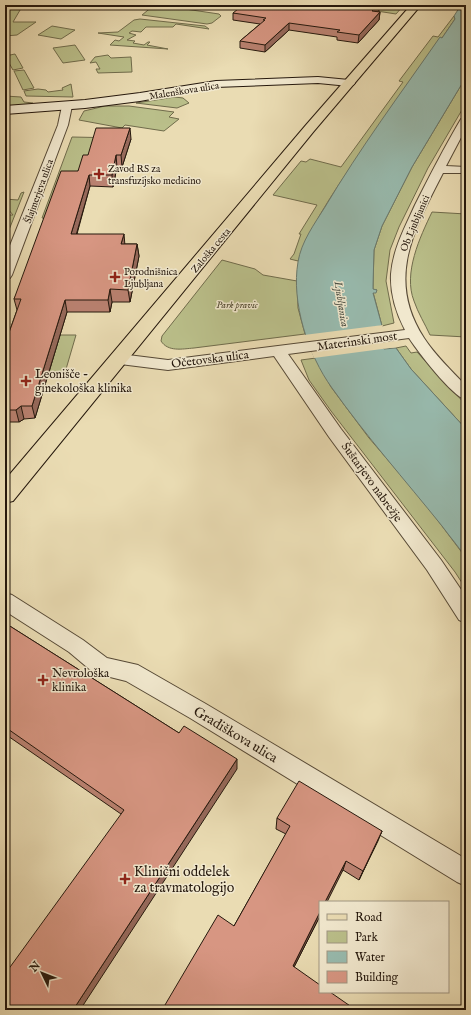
<svg xmlns="http://www.w3.org/2000/svg" width="471" height="1015" viewBox="0 0 471 1015" font-family="'IM FELL English',serif">
<rect width="100%" height="100%" fill="#eadcb3"/>
<filter id="stains"><feTurbulence type="fractalNoise" baseFrequency=".005" numOctaves="4"/><feColorMatrix values="0 0 0 0 .2 0 0 0 0 .09 0 0 0 0 .02 0 0 0 .5 -.17"/></filter>
<radialGradient id="worn" r=".72"><stop offset=".6" stop-color="#630" stop-opacity="0"/><stop offset="1" stop-color="#630" stop-opacity=".3"/></radialGradient>
<!-- green -->
<path fill="#babf8a" stroke="#706c4c" d="M5,5H23L13,22H36L17,35L5,36Z
M158,5L219,14L221,16L212,23L207,24L142,15L153,6Z
M384,5H404L396,14L364,9L382,8Z
M454,16L455,19L442,38H440C416,72 392,106 369,140C343,179 314,217 298,261L290,259L294,254L301,234H299L317,205L273,195L301,161L306,162L310,159L341,167L403,82L399,81L433,36L438,37Z
M140,19L205,26L209,29L176,24L173,27H146L141,32L132,31L129,33L136,35L127,40L135,41L133,43L144,45L148,42H150L147,45L168,49L110,45L115,40L119,41L124,37L98,33L118,32L134,20Z
M52,26L75,30L61,39L38,35Z
M75,45L85,60L63,63L53,48Z
M15,54L23,68L13,70L5,56Z
M108,55L111,58L131,57L132,72L98,73L96,69H100L96,62L90,63L95,57Z
M24,70L34,88L23,90L14,71Z
M466,77V103L428,168L399,227L390,250L386,281L394,323L382,326L373,292L377,290H373V286L374,250L382,226L412,167Z
M71,84L73,97L26,96L24,91L38,89L46,90L48,92L63,90L62,88Z
M5,96L21,97L24,102L33,103L32,105L5,106Z
M175,97L183,98L189,103L177,108L136,103Z
M105,106H129L174,112L169,117L179,119L164,131L125,125L122,128L79,120L84,111Z
M72,137L122,138L50,219L42,218Z
M24,192L5,240V215H13L8,209L7,204L5,203V199L18,200L21,193Z
M432,212L466,214V337L430,335C425,324 418,313 414,301C403,273 420,237 432,212Z
M222,260L255,269L263,275L297,281L298,308L305,334L194,348C182,349 168,352 161,341L162,336Z
M60,335H76L64,376H48Z
M406,346L411,353L417,352L466,405V429L411,369L396,348Z
M316,358L331,387L369,438L424,502L466,558V589L455,572L331,411L309,380L301,360Z"/>
<!-- water -->
<path fill="#98bbaf" stroke="#6a7a6e" d="M461,5H466V77L412,167L382,226L374,250L373,286V289L377,290L376,293H373L382,326L374,327L384,349L396,348L411,369L466,429V558C459,547 450,537 442,526C405,480 366,436 332,388C308,355 291,302 298,262C301,242 315,223 325,207C360,148 401,93 440,37L442,38L455,19L454,16Z"/>
<!-- pier -->
<path fill="#eadcb3" d="M383,325L382,328L376,329L385,347L396,346L397,347L314,358L304,335Z"/>
<g fill="none" stroke-linecap="round" stroke-linejoin="round">
<!-- street casing -->
<g stroke="#564936" stroke-width="2">
<path id="street" d="M67,103L72,106L68,125L12,275L10,278L5,279V258L58,125L62,106Z
M466,116V128L446,166L466,167V173H443C415,228 385,278 424,338C435,355 451,370 466,386V400C452,396 418,352 409,338L288,354L341,429L441,560L466,597V623L459,620L427,570L329,437L274,356L168,370L120,364L115,362L113,359L115,356L120,354L168,360L405,330C396,313 390,293 391,274C393,249 405,227 415,205C430,175 444,148 461,119Z
M5,593L12,595L83,640L107,658L138,665L206,704L466,859V886L457,882L190,718L126,681L94,673L69,652L5,611Z"/>
</g>
<!-- secondary casing -->
<g stroke="#25180d" stroke-width="2">
<path id="secondary" d="M318,77L349,80L353,81L355,83L353,85L349,86L318,83L216,87L140,101L85,108L5,114V106L85,100L140,93L216,81Z"/>
</g>
<!-- primary casing -->
<g stroke="#25180d" stroke-width="2">
<path id="primary" d="M411,5H421L314,131L13,501L5,503V480L306,125Z"/>
</g>
<!-- street -->
<use href="#street" fill="#f1e8ce" fill-rule="evenodd"/>
<!-- secondary -->
<use href="#secondary" fill="#f1e8ce" fill-rule="evenodd"/>
<!-- primary -->
<use href="#primary" fill="#eadcb3" fill-rule="evenodd"/>
</g>
<!-- wall -->
<path fill="#b98170" stroke="#25180d" d="M384,5L377,12H380L379,20L358,43L337,40V37L289,30L265,52L240,48V41L260,24L233,20V13Z
M131,139L122,167H117L113,187L90,186L77,234L125,244H137L139,256L130,302H112L110,312H67L35,418L24,419L19,422H5V344L17,310L14,299L78,171L88,155Z
M5,623L179,733L237,769L121,814L5,734Z
M277,818L382,831L359,880L343,870L320,902V916L294,967L234,926L286,834L276,829Z"/>
<!-- shaded-wall -->
<path fill="#96695b" stroke="#25180d" d="M378,5H384L371,19L372,11Z
M380,12L379,20L358,43L359,35Z
M289,23V30L265,52V45Z
M130,128L131,139L122,167L121,155Z
M116,155L117,167L113,187L112,175Z
M89,175L90,186L73,246L71,234Z
M124,234L125,246L121,244Z
M137,244L139,256L130,302L128,290Z
M110,289L112,302L110,312L108,300Z
M65,300L67,312L35,418L32,406Z
M21,406L24,419L19,422L16,410Z
M237,759V769L80,1010H73Z
M382,831L378,841L359,880L363,871Z
M346,861L343,870L327,902H325Z
M320,912V916L291,973L293,966Z"/>
<!-- building -->
<path fill="#d79682" stroke="#25180d" d="M243,5H378L372,11L380,12L359,35L337,32L340,30L289,23L265,45L240,41L265,20H263L266,18L233,13Z
M96,128H130L121,155H116L112,175H89L71,234H124L121,244H137L128,290L110,289L108,300H65L32,406H21L16,410H5V344L21,299H14L61,171H78L83,155H88Z
M5,623L179,733L184,726L237,759L73,1010H5V974L124,810L5,727Z
M299,781L382,831L363,871L346,861L325,902H320V912L293,966L320,985V992H330L356,1010H162L218,915L234,926L290,826L277,818Z"/>
<!-- markers -->
<g fill="#8f2418" stroke="#f1e8ce" stroke-width="1.5">
<path d="M97 168h4v4h4v4h-4v4h-4v-4h-4v-4h4z"/>
<path d="M113 271h4v4h4v4h-4v4h-4v-4h-4v-4h4z"/>
<path d="M24 375h4v4h4v4h-4v4h-4v-4h-4v-4h4z"/>
<path d="M41 674h4v4h4v4h-4v4h-4v-4h-4v-4h4z"/>
<path d="M123 873h4v4h4v4h-4v4h-4v-4h-4v-4h4z"/>
</g>
<g text-anchor="middle" stroke-width="3" stroke-linejoin="round" paint-order="stroke">
<!-- far-street labels -->
<g font-size="10" fill="#25180d" stroke="#f1e8ce">
<text transform="translate(184 90) rotate(-9)" y="4">Malenškova ulica</text>
<text transform="translate(38 191) rotate(-70)" y="4">Šlajmerjeva ulica</text>
<text transform="translate(414 223) rotate(-67)" y="4">Ob Ljubljanici</text>
<text transform="translate(210 250) rotate(-50)" y="4">Zaloška cesta</text>
</g>
<!-- far-poi labels -->
<g font-size="10" fill="#25180d" stroke="#f1e8ce" text-anchor="start">
<text x="108" y="172">Zavod RS za<tspan x="108" dy="12">transfuzijsko medicino</tspan></text>
<text x="124" y="275">Porodnišnica<tspan x="124" dy="12">Ljubljana</tspan></text>
</g>
<!-- far-park labels -->
<g font-size="10" font-style="italic" fill="#524a32" stroke="#f1e8ce">
<text x="237" y="308">Park pravic</text>
</g>
<!-- far-water labels -->
<g font-size="11" font-style="italic" fill="#4d5146" stroke="#f1e8ce">
<text transform="translate(342 304) rotate(81)" y="4">Ljubljanica</text>
</g>
<!-- street labels -->
<g font-size="12" fill="#25180d" stroke="#f1e8ce">
<text transform="translate(357 341) rotate(-8)" y="4">Materinski most</text>
<text transform="translate(210 359) rotate(-7)" y="4">Očetovska ulica</text>
<text transform="translate(372 482) rotate(54)" y="4">Šuštarjevo nabrežje</text>
</g>
<!-- poi labels -->
<g font-size="12" fill="#25180d" stroke="#f1e8ce" text-anchor="start">
<text x="35" y="378">Leonišče -<tspan x="35" dy="14">ginekološka klinika</tspan></text>
<text x="52" y="677">Nevrološka<tspan x="52" dy="14">klinika</tspan></text>
</g>
<!-- near-street labels -->
<g font-size="14" fill="#25180d" stroke="#f1e8ce">
<text transform="translate(236 734) rotate(31)" y="5">Gradiškova ulica</text>
</g>
<!-- near-poi labels -->
<g font-size="14" fill="#25180d" stroke="#f1e8ce" text-anchor="start">
<text x="134" y="876">Klinični oddelek<tspan x="134" dy="16">za travmatologijo</tspan></text>
</g>
</g>
<!-- margin -->
<rect width="471" height="1015" fill="none" stroke="#eadcb3" stroke-width="20"/>
<rect x="6" y="6" width="459" height="1003" fill="none" stroke="#25180d" stroke-width="2"/>
<rect x="10" y="10" width="451" height="995" fill="none" stroke="#25180d"/>
<!-- legend -->
<rect x="319" y="901" width="130" height="92" fill="#f1e8ce" stroke="#9f9581"/>
<rect x="327" y="914" width="20" height="6" fill="#eadcb3" stroke="#9f9581"/>
<text x="355" y="921" font-size="12" fill="#25180d">Road</text>
<rect x="327" y="931" width="20" height="12" fill="#babf8a" stroke="#9f9581"/>
<text x="355" y="941" font-size="12" fill="#25180d">Park</text>
<rect x="327" y="951" width="20" height="12" fill="#98bbaf" stroke="#9f9581"/>
<text x="355" y="961" font-size="12" fill="#25180d">Water</text>
<rect x="327" y="971" width="20" height="12" fill="#d79682" stroke="#9f9581"/>
<text x="355" y="981" font-size="12" fill="#25180d">Building</text>
<!-- north arrow -->
<g transform="translate(42 973) rotate(313)" stroke="#f1e8ce" stroke-width="3" paint-order="stroke">
<path d="M0-3L7 15L0 10L-7 15Z" fill="#25180d"/>
<text y="-6" font-size="11" font-weight="bold" text-anchor="middle" fill="#25180d">N</text>
</g>
<rect width="100%" height="100%" filter="url(#stains)"/>
<rect width="100%" height="100%" fill="url(#worn)"/>
</svg>
